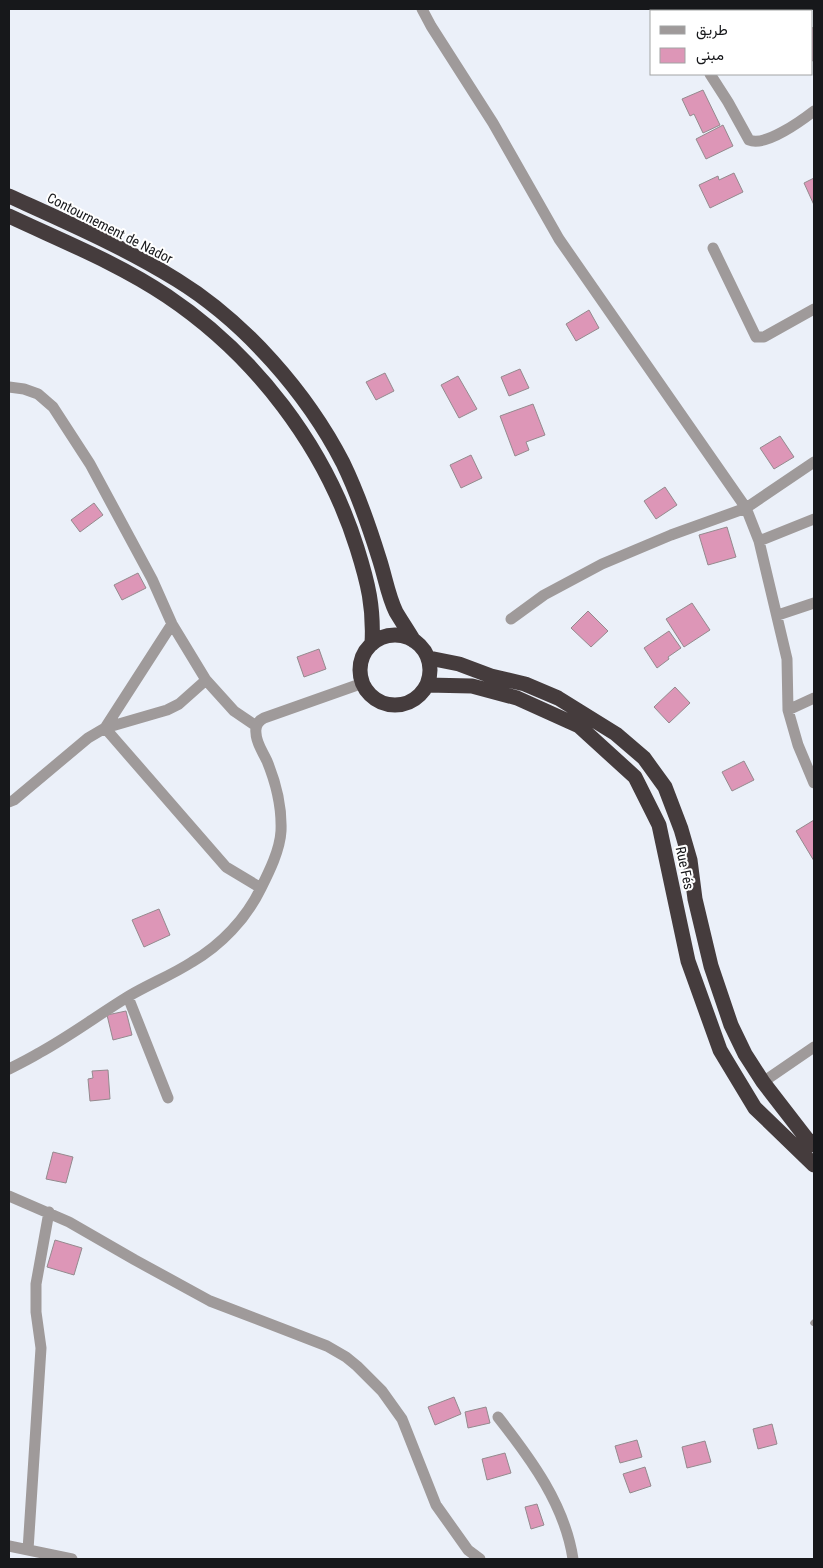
<svg xmlns="http://www.w3.org/2000/svg" width="823" height="1568" viewBox="0 0 823 1568" font-family="'Roboto Condensed',Vazirmatn,sans-serif">
<rect width="100%" height="100%" fill="#ebf0f9"/>
<!-- building -->
<path fill="#dd96b7" stroke="#948a8e" d="M773,9H802L803,11H775Z
M812,27L814,31V60L812,61Z
M703,90L720,125L703,133L694,114L690,116L682,99Z
M723,125L733,146L706,159L696,139Z
M734,173L743,192L710,208L699,185L718,176L719,180Z
M814,178V205L804,183Z
M589,310L599,328L576,341L566,324Z
M520,369L529,388L509,396L501,377Z
M385,373L394,391L376,400L366,382Z
M458,376L477,409L459,418L441,385Z
M533,404L545,435L526,442L529,450L515,456L500,416Z
M780,436L794,457L774,469L760,448Z
M471,455L482,478L461,488L450,465Z
M665,487L677,505L656,519L644,501Z
M94,503L103,515L80,532L71,520Z
M727,527L736,557L708,565L699,535Z
M138,573L146,588L122,600L114,585Z
M692,603L710,630L684,647L666,619Z
M588,611L608,631L591,647L571,628Z
M669,631L681,648L668,657L669,659L657,668L644,648Z
M319,649L326,669L304,677L297,657Z
M675,687L690,703L669,723L654,707Z
M744,761L754,780L732,791L722,772Z
M814,820V861L796,831Z
M159,909L170,935L144,947L132,920Z
M126,1011L132,1035L113,1040L107,1015Z
M108,1070L110,1099L90,1101L88,1079L93,1078L92,1071Z
M53,1152L73,1157L66,1183L46,1179Z
M55,1240L82,1248L74,1275L47,1267Z
M454,1397L461,1414L435,1425L428,1407Z
M486,1407L490,1423L468,1428L465,1412Z
M772,1424L777,1444L758,1449L753,1429Z
M637,1440L642,1457L620,1463L615,1446Z
M705,1441L711,1462L687,1468L682,1447Z
M505,1453L511,1473L487,1480L482,1459Z
M645,1467L651,1486L630,1493L623,1474Z
M537,1504L544,1525L531,1529L525,1507Z"/>
<g fill="none" stroke-linecap="round" stroke-linejoin="round">
<!-- lane -->
<path stroke="#9f9a9a" stroke-width="5.5" d="M813,1323L814,1322"/>
<!-- street -->
<path stroke="#9f9a9a" stroke-width="11" d="M422,9L431,26L493,123L559,239L746,508L759,541L787,659L788,710L798,745L814,783
M666,9L668,11
M710,74L728,102L749,140C765,147 801,121 814,111
M713,248L756,337H764L814,309
M9,387L24,389L38,394L53,407L90,464L152,579L172,624L206,680L234,711L256,726
M759,541L814,519
M778,615L814,603
M511,619L544,595L602,564L671,535L746,508L814,462
M172,624L105,728L226,867L261,888
M788,710L814,698
M9,802L14,800L88,738L105,728L167,710L179,704L206,680
M128,997L168,1098
M9,1069C19,1064 29,1059 39,1053C70,1036 98,1015 129,996C149,984 172,975 192,962C221,945 246,919 261,888C269,872 280,850 281,831C282,807 276,783 267,761C263,752 256,743 256,733C255,726 258,721 264,718L363,683
M763,1082L814,1047
M9,1196L69,1222L135,1260L210,1301L327,1346L346,1357L357,1366L382,1391L402,1419L436,1505L468,1550L480,1559
M498,1417C531,1459 565,1505 573,1559
M9,1546L72,1559
M28,1550L41,1348L36,1312V1284L49,1212"/>
<!-- highway -->
<path stroke="#453c3d" stroke-width="15" d="M9,196C66,222 124,247 177,280C245,322 307,393 343,463C358,494 369,526 379,558C385,576 388,596 396,612C402,622 408,631 414,641
M9,216C62,241 118,263 167,296C255,355 325,446 357,548C368,583 374,607 372,644
M360 670a35 35 0 1 1 70 0a35 35 0 1 1-70 0Z
M429,658L459,664L491,676L525,684L558,698L616,734L644,758L665,787L681,829L690,860L695,899L711,966L731,1025L745,1054L763,1082L807,1139L814,1145
M427,685L472,686L517,698L579,726L635,777L659,825L688,961L720,1050L755,1108L814,1165"/>
</g>
<g text-anchor="middle" stroke-width="4" stroke-linejoin="round" paint-order="stroke">
<!-- street labels -->
<g font-size="14" fill="#17181b" stroke="#fff">
<text transform="translate(110 228) rotate(27)" y="5">Contournement de Nador</text>
<text transform="translate(685 868) rotate(78)" y="5">Rue Fés</text>
</g>
</g>
<!-- border -->
<rect width="823" height="1568" fill="none" stroke="#17181b" stroke-width="20"/>
<!-- legend -->
<rect x="650" y="10" width="162" height="65" fill="#ffffff" stroke="#a2a3a4"/>
<rect x="660" y="26" width="25" height="8" fill="#9f9a9a" stroke="#a2a3a4"/>
<text x="696" y="35" font-size="15" fill="#17181b">طريق</text>
<rect x="660" y="48" width="25" height="15" fill="#dd96b7" stroke="#a2a3a4"/>
<text x="696" y="60" font-size="15" fill="#17181b">مبنى</text>
</svg>
